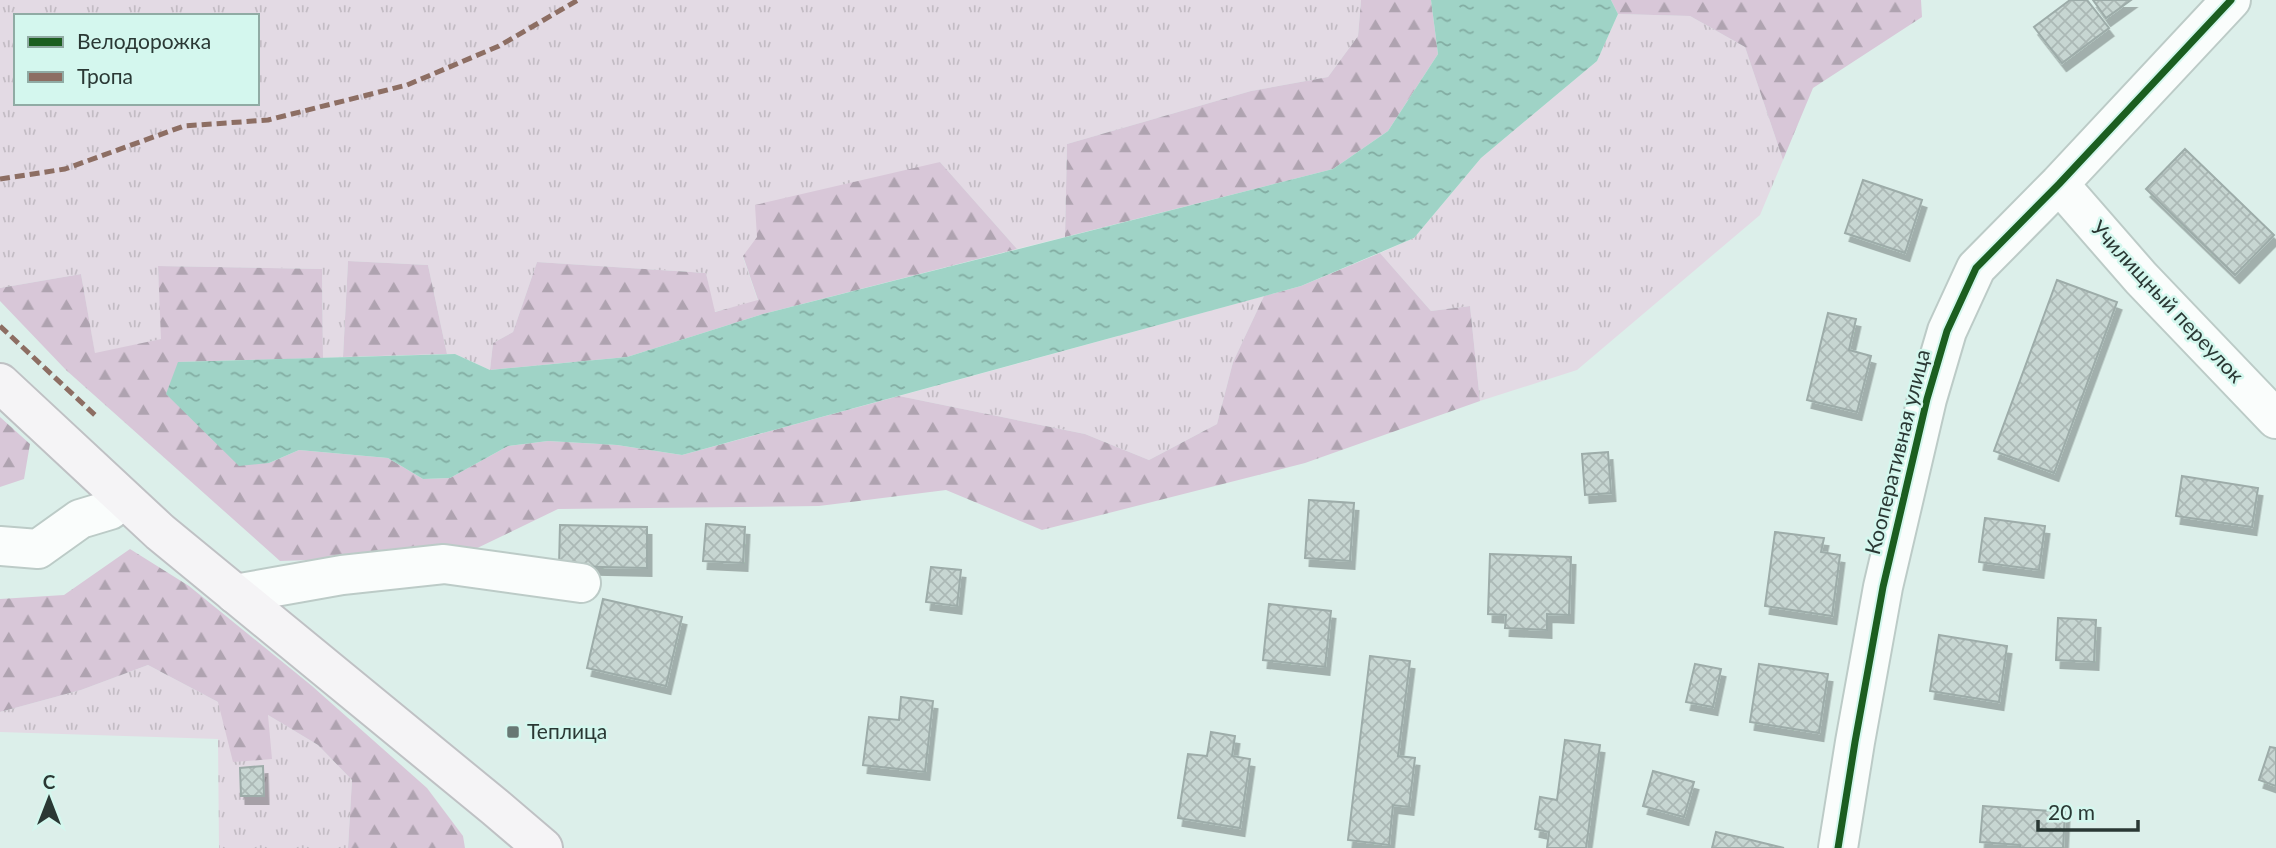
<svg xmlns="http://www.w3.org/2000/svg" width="2276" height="848" viewBox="0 0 2276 848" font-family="Lato,sans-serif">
<defs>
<pattern id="grass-tufts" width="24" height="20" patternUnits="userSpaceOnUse" patternTransform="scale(1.75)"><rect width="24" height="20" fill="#e3dae4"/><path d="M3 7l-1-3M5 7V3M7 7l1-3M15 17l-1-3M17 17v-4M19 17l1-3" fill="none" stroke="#c3bcc4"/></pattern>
<pattern id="forest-firs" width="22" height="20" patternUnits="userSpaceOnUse" patternTransform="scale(1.75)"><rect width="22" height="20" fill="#d8c7d8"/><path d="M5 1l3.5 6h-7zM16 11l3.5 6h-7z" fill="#afa3b0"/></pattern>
<pattern id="water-ripples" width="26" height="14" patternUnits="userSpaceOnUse" patternTransform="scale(1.75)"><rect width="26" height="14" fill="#9fd3c6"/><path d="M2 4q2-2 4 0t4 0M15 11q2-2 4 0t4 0" fill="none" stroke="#82aca2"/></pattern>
<pattern id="building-cross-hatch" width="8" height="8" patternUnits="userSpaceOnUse" patternTransform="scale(1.75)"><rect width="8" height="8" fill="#c7d6d2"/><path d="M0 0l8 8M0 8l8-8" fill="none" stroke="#abb8b5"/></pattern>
<filter id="shadow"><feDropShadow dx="4.5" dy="8" stdDeviation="0" flood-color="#0004"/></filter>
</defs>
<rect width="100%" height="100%" fill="#dcefea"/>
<!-- grass -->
<path fill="url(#grass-tufts)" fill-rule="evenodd" d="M0,0H1361L1358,36L1328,77L1251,91L1067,144L1065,237L1017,249L940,162L758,237L743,257L758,301L714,312L706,273L537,262L513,332L493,343L490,370L455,354H447L428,265L348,261L343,357L323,358L322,269L158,266L162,339L95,354L81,274L0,288ZM16,16H257V103H16Z
M1618,14L1690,16L1745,47L1783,160L1760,215L1577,370L1480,401L1470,306L1431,311L1380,253L1414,238L1481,158L1597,61Z
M1264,296L1233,362L1217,424L1149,460L1085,434L899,396Z
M148,665L218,702L268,715L318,745L352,780L348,848H219L218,739L0,732V712L81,690Z"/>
<!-- forest -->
<path fill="url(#forest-firs)" d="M1361,0H1431L1438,54L1388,131L1333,169L1065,237L1067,144L1251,91L1328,77L1358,36Z
M1611,0H1921L1922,17L1813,88L1783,160L1745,47L1690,16L1618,14Z
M940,162L1017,249L763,314L627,357L490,370L493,343L513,332L537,262L706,273L715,312L758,300L743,256L757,237L755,205Z
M1380,253L1431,311L1470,306L1480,401L1305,463L1042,530L946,490L819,506L558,509L469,552L402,557L280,561L66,370L0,301V288L81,274L95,353L161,339L158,266L322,269L323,358L178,362L269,463L299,450L388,458L423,479L450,478L508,446L548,441L617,445L682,455L899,396L1085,434L1149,460L1217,424L1233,362L1264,296L1301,286Z
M348,261L428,265L447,354L343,357Z
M0,417L30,444L24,479L0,487Z
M130,549L189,586L312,686L427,788L463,836L465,848H348L352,780L318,745L268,715L272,759L233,762L218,702L148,665L81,690L0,712V599L64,595Z"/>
<!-- water -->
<path fill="url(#water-ripples)" d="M1431,0H1611L1618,14L1597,61L1481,158L1414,238L1301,286L682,455L617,445L548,441L508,446L450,478L423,479L388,458L299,450L269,463L239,466L166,394L178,362L455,354L490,370L627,357L763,314L1333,169L1388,131L1438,54Z"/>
<!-- building -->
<path fill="url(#building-cross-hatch)" stroke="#9daca9" stroke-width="2" filter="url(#shadow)" d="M2070,0H2087L2109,28L2062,63L2034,27Z
M2093,0H2131L2106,18Z
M2185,149L2274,235L2235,275L2146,189Z
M1863,180L1922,200L1905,253L1845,233Z
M2057,280L2117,302L2054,473L1994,451Z
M1828,313L1856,319L1849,350L1871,356L1857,412L1807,400Z
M1608,452L1611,493L1585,495L1582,454Z
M2182,476L2258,488L2252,527L2176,516Z
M1309,500L1354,503L1350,561L1305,558Z
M1985,518L2045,526L2039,570L1979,562Z
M706,524L745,527L743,563L703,561Z
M560,525L647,527V568L559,566Z
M1775,532L1824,538L1821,552L1840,555L1832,616L1765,606Z
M1490,554L1571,557L1569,615L1547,614V630L1505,628L1506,615L1488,614Z
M931,567L961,570L957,606L926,602Z
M603,599L682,617L666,686L587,668Z
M1269,604L1331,611L1325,667L1263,660Z
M2058,618L2096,620L2094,662L2056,660Z
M1939,635L2007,646L1999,702L1930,691Z
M1370,656L1410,661L1398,756L1415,758L1409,807L1393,805L1389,845L1348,840Z
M1695,664L1721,669L1713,707L1686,702Z
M1759,664L1828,674L1819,733L1750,722Z
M901,697L933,701L925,772L863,765L869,717L899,720Z
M1211,732L1235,736L1232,756L1250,759L1240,828L1178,818L1188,754L1207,756Z
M1565,740L1600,745L1586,848H1547L1549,832L1535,829L1540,797L1557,800Z
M2270,747L2276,748V786L2259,780Z
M263,766L264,796H241L240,768Z
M1653,771L1694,782L1684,817L1643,806Z
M1983,806L2065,812L2063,848H2020V845L1980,842Z
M1716,832L1743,838L1784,848H1712Z"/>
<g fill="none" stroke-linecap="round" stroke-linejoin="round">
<!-- minor casing -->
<g stroke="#bccbc7" stroke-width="42">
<path id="minor" d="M2059,184L2141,278L2276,419
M0,546L38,549L80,519L110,510L120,496
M235,594L342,575L444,564L581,583
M1838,848L1855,742L1883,587L1927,399L1947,331L1976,268L2059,184L2231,0"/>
</g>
<!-- major casing -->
<g stroke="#bfc1c4" stroke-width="42">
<path id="major" d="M0,383L160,532L495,807L543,848"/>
</g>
<!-- minor -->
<use href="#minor" stroke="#fafdfc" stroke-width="38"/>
<!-- major -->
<use href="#major" stroke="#f5f4f6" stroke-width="38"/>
<!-- quiet -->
<path stroke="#8d6e63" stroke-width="5" stroke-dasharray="10 5" stroke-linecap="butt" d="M0,179L65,169L184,126L268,120L407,85L499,46L578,0
M0,326L97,417"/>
<!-- cycleway casing -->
<g stroke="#d4f7ee" stroke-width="11">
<path id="cycleway" d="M1838,848L1855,742L1883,587L1927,399L1947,331L1976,268L2059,184L2231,0"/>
</g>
<!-- cycleway -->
<use href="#cycleway" stroke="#1b5e20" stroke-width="7"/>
</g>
<!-- markers -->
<rect fill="#687874" stroke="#d4f7ee" stroke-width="2.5" x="506" y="725" width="14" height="14" rx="3.5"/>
<g text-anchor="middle" stroke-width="5" stroke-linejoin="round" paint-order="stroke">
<!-- street labels -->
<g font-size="21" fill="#2a3834" stroke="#d4f7ee">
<text transform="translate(2167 302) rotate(47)" y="7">Училищный переулок</text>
<text transform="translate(1898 452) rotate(-76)" y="7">Кооперативная улица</text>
</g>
<!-- poi labels -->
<g font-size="21" fill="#2a3834" stroke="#d4f7ee" text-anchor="start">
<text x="527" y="739">Теплица</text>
</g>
</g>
<!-- legend -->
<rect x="14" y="14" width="245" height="91" fill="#d4f7ee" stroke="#90aba4" stroke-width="2"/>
<rect x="28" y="37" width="35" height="10" fill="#1b5e20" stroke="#90aba4" stroke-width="2"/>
<text x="77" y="49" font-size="21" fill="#2a3834">Велодорожка</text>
<rect x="28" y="72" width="35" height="10" fill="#8d6e63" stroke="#90aba4" stroke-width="2"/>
<text x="77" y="84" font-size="21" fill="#2a3834">Тропа</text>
<!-- north arrow -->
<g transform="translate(49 799)" stroke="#d4f7ee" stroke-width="5" paint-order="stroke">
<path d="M0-5L12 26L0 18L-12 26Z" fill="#2a3834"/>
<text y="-10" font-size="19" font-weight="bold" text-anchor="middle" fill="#2a3834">С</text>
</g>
<!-- scale -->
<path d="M2038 820v10h100v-10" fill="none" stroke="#2a3834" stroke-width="3.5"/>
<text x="2048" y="820" font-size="21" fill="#2a3834" stroke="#d4f7ee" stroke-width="5" paint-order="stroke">20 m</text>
</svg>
